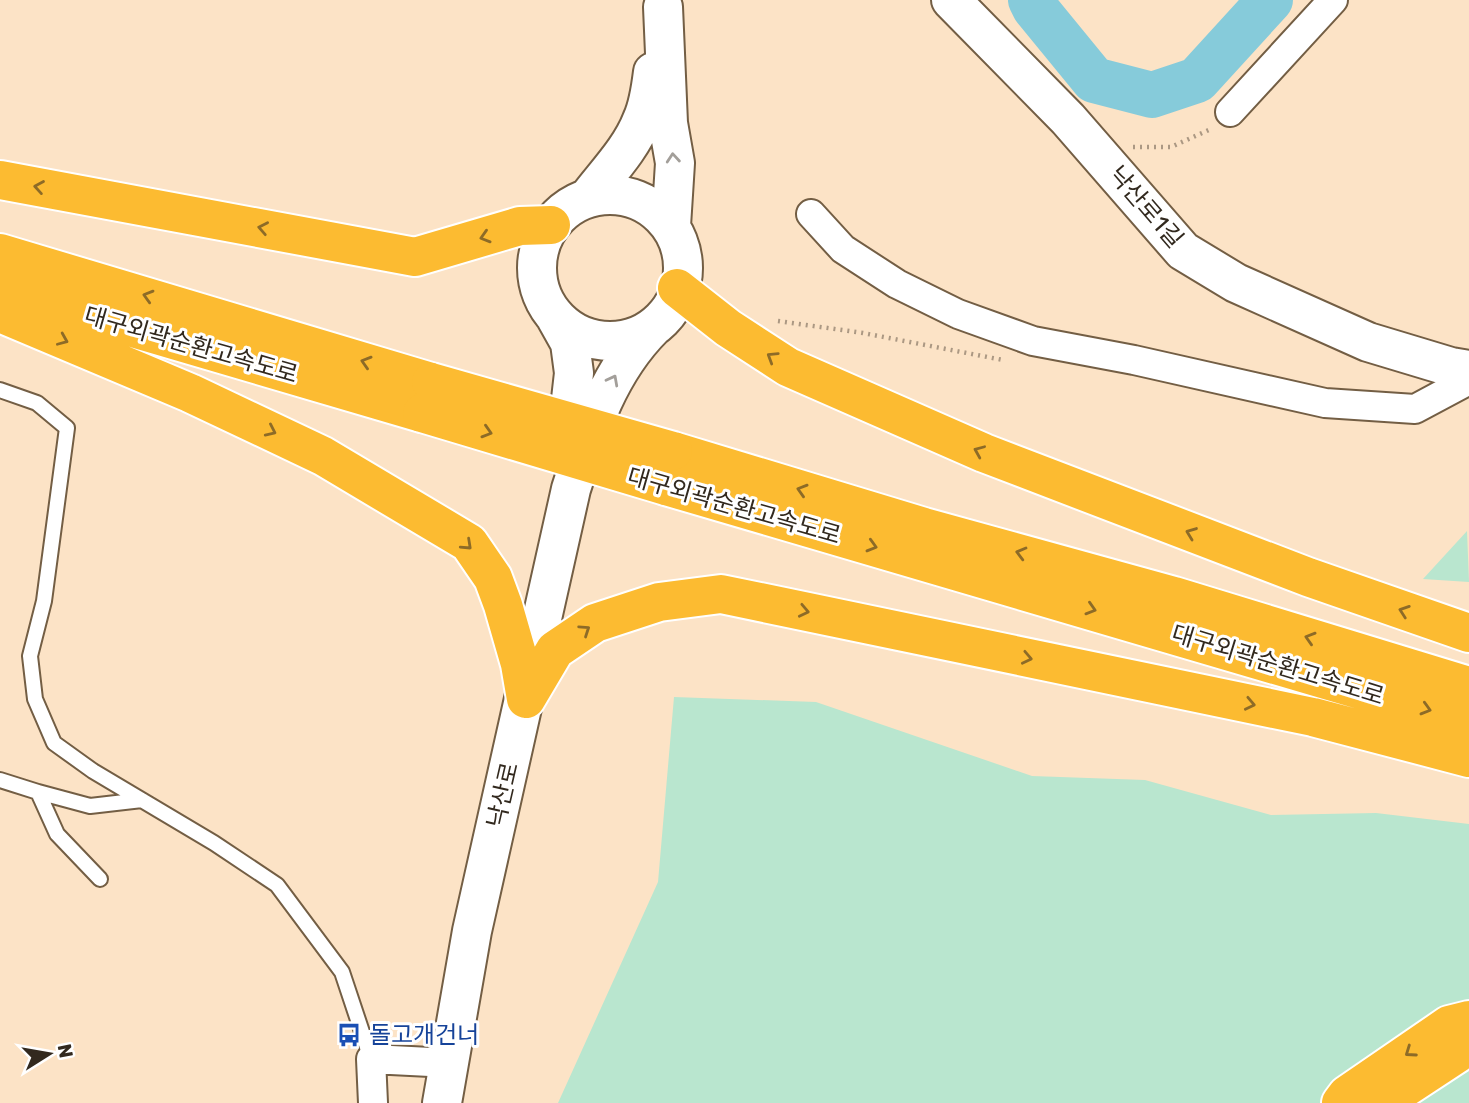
<svg xmlns="http://www.w3.org/2000/svg" width="1469" height="1103" viewBox="0 0 1469 1103" font-family="Rubik,'Noto Sans KR',sans-serif">
<rect width="100%" height="100%" fill="#fce3c6"/>
<!-- green -->
<path fill="#b9e6cf" d="M1467,531L1469,582L1423,579Z
M674,697L816,702L1032,776L1145,780L1271,815L1376,813L1469,824V1103H558L658,882Z"/>
<g fill="none" stroke-linecap="round" stroke-linejoin="round">
<!-- river -->
<path stroke="#86cbda" stroke-width="46" d="M1031,0L1035,8L1094,80L1152,95L1197,80L1270,0"/>
<!-- lane casing -->
<g stroke="#735e44" stroke-width="18">
<path id="lane" d="M0,390L37,403L67,428L44,601L30,656L35,699L54,743L93,771L214,843L277,885L342,972L371,1059
M0,780L38,792L57,834L100,879
M38,792L90,806L142,800"/>
</g>
<!-- street casing -->
<g stroke="#735e44" stroke-width="32">
<path id="street" d="M1230,112L1333,0
M811,214L843,249L897,284L958,314L1033,341L1134,360L1325,403L1415,409L1469,380
M373,1103L371,1059L450,1063"/>
</g>
<!-- secondary casing -->
<g stroke="#735e44" stroke-width="42">
<path id="secondary" d="M951,0L1068,119L1183,251L1236,283L1368,342L1451,367L1469,370
M663,7L668,123L675,163L671,226
M537 268a73 73 0 1 1 146 0a73 73 0 1 1-146 0Z
M588,198C606,174 631,149 642,120C649,105 651,88 653,72
M556,318L570,343L574,373L569,417L570,455
M442,1103L472,931L571,489C590,430 608,372 653,327"/>
</g>
<!-- highway casing -->
<g stroke="#fff" stroke-width="42">
<path id="highway" d="M0,180L415,257L520,226L551,225
M0,253L431,382
M677,288L728,328L788,367L984,453L1308,577L1469,633
M0,289L422,413
M0,313L190,393L323,456L469,543L493,578L503,605L520,664L526,699
M673,451L924,527L1174,596L1469,686
M666,486L1469,722
M526,699L555,650L595,623L659,602L721,594L1313,717L1469,758
M1341,1103L1347,1095L1449,1025L1469,1020
M1382,1103L1461,1051L1469,1048"/>
</g>
<!-- path -->
<path stroke="#ab9883" stroke-width="4.5" stroke-dasharray="2 5" stroke-linecap="butt" d="M1133,147H1171L1211,129
M778,321L863,333L1003,360"/>
<!-- lane -->
<use href="#lane" stroke="#fff" stroke-width="14"/>
<!-- street -->
<use href="#street" stroke="#fff" stroke-width="28"/>
<!-- secondary -->
<use href="#secondary" stroke="#fff" stroke-width="38"/>
<!-- highway -->
<use href="#highway" stroke="#fcbb31" stroke-width="38"/>
<!-- highway-bridge casing -->
<g stroke="#fff" stroke-width="42" stroke-linecap="butt">
<path id="highway-bridge" d="M431,382L673,451
M422,413L666,486"/>
</g>
<!-- highway-bridge -->
<use href="#highway-bridge" stroke="#fcbb31" stroke-width="38"/>
</g>
<!-- one-way arrows -->
<defs><path id="oneway-chevron" d="M-2-3.5L2.5 0L-2 3.5" fill="none" stroke-width="1.6" stroke-linecap="round" stroke-linejoin="round" transform="scale(1.75)"/></defs>
<g stroke="#a39f9a">
<use href="#oneway-chevron" transform="translate(673 158) rotate(-95)"/>
<use href="#oneway-chevron" transform="translate(613 380) rotate(-62)"/>
</g>
<g stroke="#8d6b27">
<use href="#oneway-chevron" transform="translate(39 187) rotate(-170)"/>
<use href="#oneway-chevron" transform="translate(263 228) rotate(-169)"/>
<use href="#oneway-chevron" transform="translate(485 237) rotate(163)"/>
<use href="#oneway-chevron" transform="translate(148 296) rotate(-164)"/>
<use href="#oneway-chevron" transform="translate(63 340) rotate(23)"/>
<use href="#oneway-chevron" transform="translate(772 357) rotate(-148)"/>
<use href="#oneway-chevron" transform="translate(366 362) rotate(-163)"/>
<use href="#oneway-chevron" transform="translate(271 431) rotate(25)"/>
<use href="#oneway-chevron" transform="translate(487 432) rotate(17)"/>
<use href="#oneway-chevron" transform="translate(979 451) rotate(-157)"/>
<use href="#oneway-chevron" transform="translate(802 490) rotate(-163)"/>
<use href="#oneway-chevron" transform="translate(1191 533) rotate(-159)"/>
<use href="#oneway-chevron" transform="translate(467 545) rotate(43)"/>
<use href="#oneway-chevron" transform="translate(872 546) rotate(16)"/>
<use href="#oneway-chevron" transform="translate(1021 553) rotate(-165)"/>
<use href="#oneway-chevron" transform="translate(1091 609) rotate(17)"/>
<use href="#oneway-chevron" transform="translate(804 611) rotate(12)"/>
<use href="#oneway-chevron" transform="translate(1404 611) rotate(-161)"/>
<use href="#oneway-chevron" transform="translate(585 630) rotate(-34)"/>
<use href="#oneway-chevron" transform="translate(1310 638) rotate(-163)"/>
<use href="#oneway-chevron" transform="translate(1027 658) rotate(12)"/>
<use href="#oneway-chevron" transform="translate(1250 704) rotate(12)"/>
<use href="#oneway-chevron" transform="translate(1426 709) rotate(16)"/>
<use href="#oneway-chevron" transform="translate(1410 1052) rotate(145)"/>
</g>
<!-- icons -->
<defs>
<g id="bus-bare" transform="scale(1.89)"><path d="M-5-6H5V4H4V6H2V4H-2V6H-4V4H-5ZM-3.5-4V0h7V-4ZM-3.5 1.2v1.5H-2V1.2ZM2 1.2v1.5H3.5V1.2Z" fill="#1a4fb4" stroke="#fff" stroke-width="2.5" paint-order="stroke"/></g>
</defs>
<g fill-rule="evenodd">
<use href="#bus-bare" x="349" y="1035"/>
</g>
<g text-anchor="middle" stroke-width="6" stroke-linejoin="round" paint-order="stroke">
<!-- street labels -->
<g font-size="24" fill="#32291e" stroke="#fff">
<text transform="translate(1146 207) rotate(49)" y="8">낙산로1길</text>
<text transform="translate(191 345) rotate(16)" y="8">대구외곽순환고속도로</text>
<text transform="translate(734 506) rotate(16)" y="8">대구외곽순환고속도로</text>
<text transform="translate(1278 665) rotate(17)" y="8">대구외곽순환고속도로</text>
<text transform="translate(503 795) rotate(-77)" y="8">낙산로</text>
</g>
<!-- transit labels -->
<g font-size="24" fill="#164399" stroke="#fff" text-anchor="start">
<text x="369" y="1043">돌고개건너</text>
</g>
</g>
<!-- north arrow -->
<g transform="translate(49 1054) rotate(79)" stroke="#ffffff" stroke-width="5" paint-order="stroke">
<path d="M0-5L12 26L0 18L-12 26Z" fill="#32291e"/>
<text y="-10" font-size="19" font-weight="bold" text-anchor="middle" fill="#32291e">N</text>
</g>
</svg>
